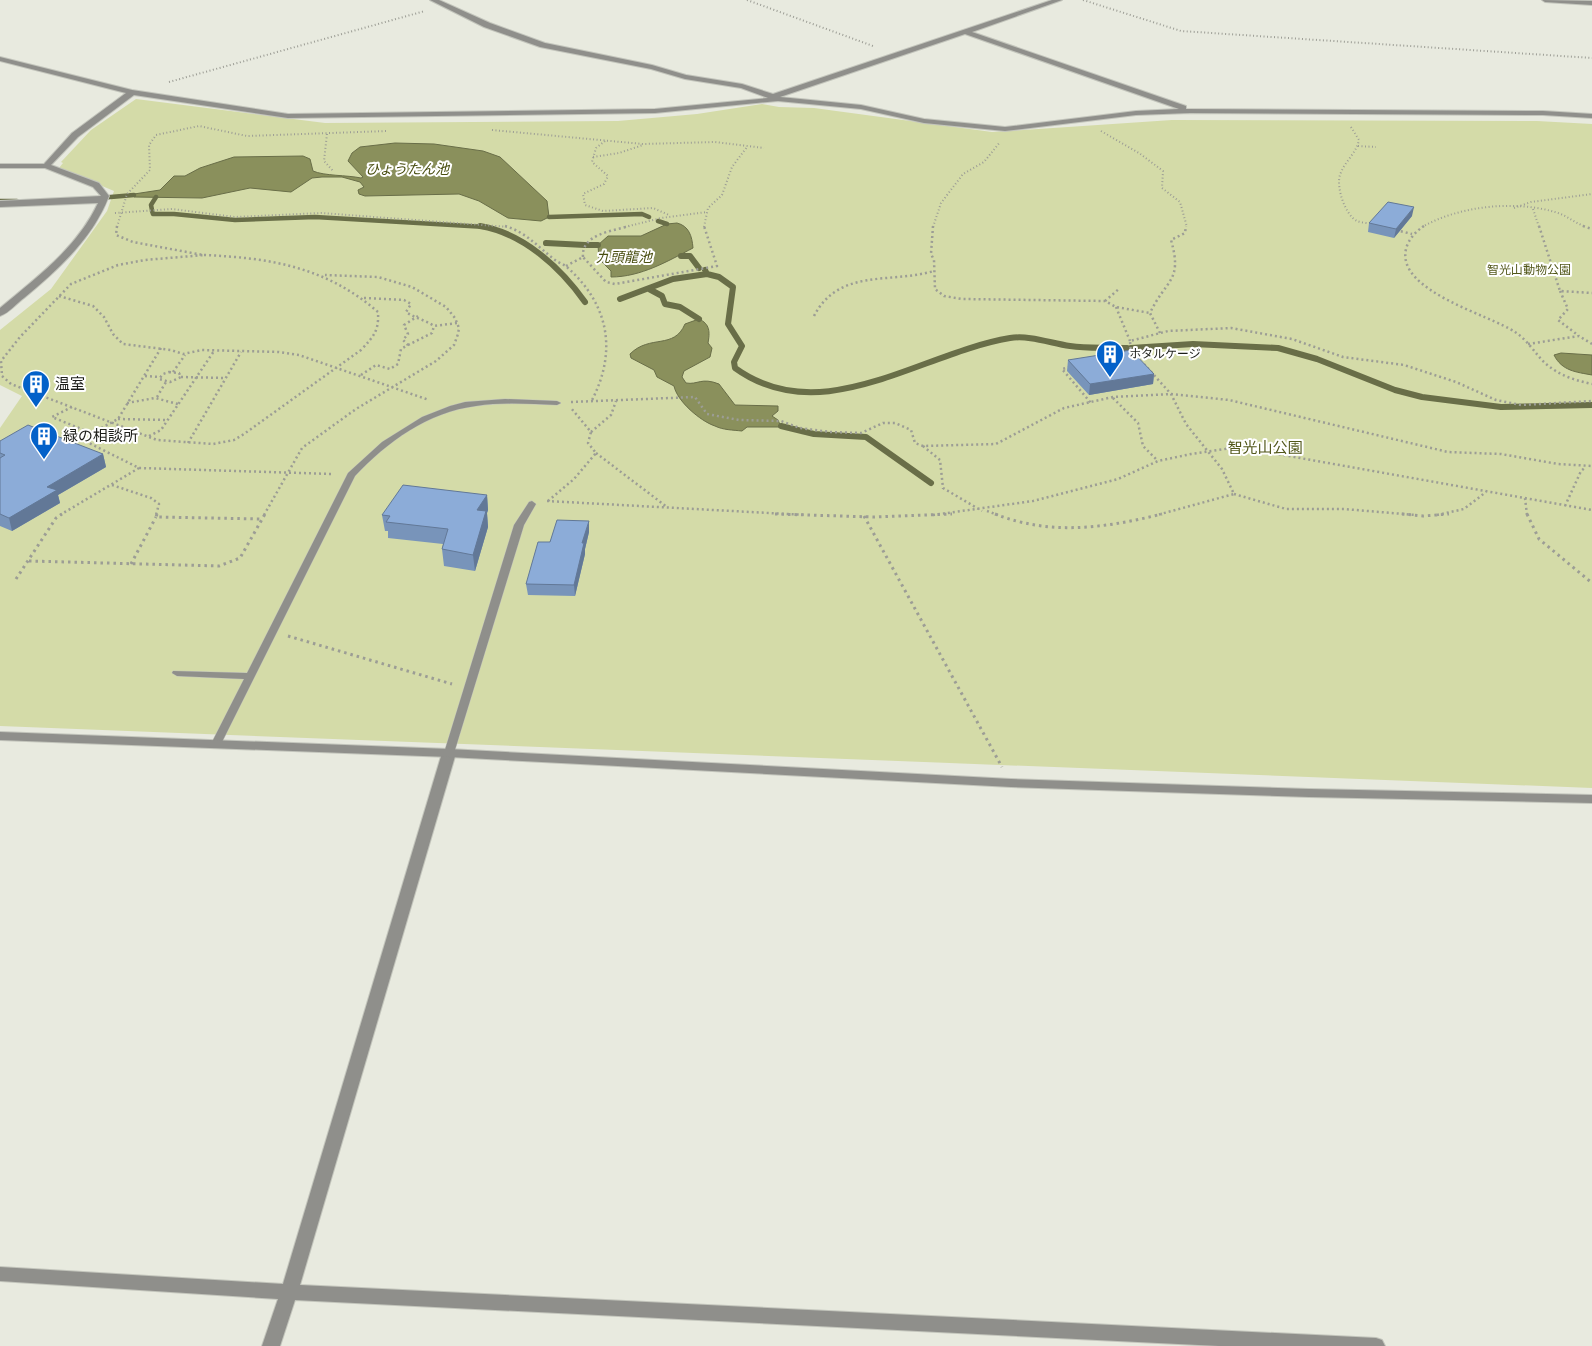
<svg xmlns="http://www.w3.org/2000/svg" width="1592" height="1346" viewBox="0 0 1592 1346" font-family="'PT Sans Narrow','Noto Sans JP',sans-serif">
<rect width="100%" height="100%" fill="#e8eadf"/>
<!-- green -->
<path fill="#d4dba8" d="M136,99L325,123L618,121L697,114L762,104L779,107L814,108L992,132L1172,120L1537,121L1592,124V788L0,726V428L22,396L0,385V330L51,289L107,211L114,191L59,168L63,163L61,162L91,130Z"/>
<!-- water -->
<path fill="#8a905c" stroke="#696e48" d="M395,143L434,144L483,151L500,157L547,201L549,217L541,221L508,218L479,201L459,194L365,196L359,194L358,190L364,187L360,182L342,177H322L312,178L291,192L250,188L202,198L134,197V194L160,190L174,176H185L200,168L234,157L303,156L310,159L313,171C324,176 347,175 361,178L363,177L348,161L352,153L360,147Z
M677,223C689,226 692,236 693,248C668,261 641,277 611,277V271L599,259L598,245L608,236H641L667,224Z
M699,319C710,324 710,332 708,343L712,348L710,357L684,371L682,377L686,383C698,385 701,377 719,384L735,405L778,406V411L772,416L778,420L781,427H747L742,431C733,430 723,430 715,426C700,421 677,401 674,386L657,377L654,370L631,358L630,354C650,334 674,350 685,324Z
M1561,353L1592,355V375C1576,372 1562,371 1554,355Z"/>
<g fill="none" stroke-linecap="round" stroke-linejoin="round">
<!-- stream-far1 -->
<path stroke="#696e48" stroke-width="4.5" d="M99,198L134,195
M0,201H17
M152,210L151,205L156,197
M152,211L153,214H174L235,220L315,217L486,227
M549,217L642,214L649,217
M658,221L667,224"/>
<!-- stream -->
<path stroke="#696e48" stroke-width="6" d="M480,226C523,233 560,267 585,302
M546,243L585,245
M587,245H598
M681,256H690L699,268
M705,270L707,274L719,277L733,287L728,324L742,346L734,362L735,368C822,431 920,353 1010,338C1030,335 1050,343 1070,346C1089,349 1108,347 1127,348
M649,289L662,296L665,304L680,307L699,319
M620,299L673,279L707,274
M1131,348L1193,344L1278,348L1317,359L1395,390L1422,397L1501,407L1592,405
M781,426L814,434L866,437L931,483"/>
<!-- service casing -->
<g stroke="#c3c5bc" stroke-width="1">
<path id="service" d="M505,399L557,401L561,403L557,405C530,404 503,402 476,406C428,412 387,442 355,476L220,746H212L211,744L244,679L177,676L172,673L173,671L247,673L348,473L382,442L422,417L450,406L465,402Z
M532,501L536,504L524,525L454,753L453,755H445L444,753L514,525L529,502Z"/>
</g>
<!-- minor casing -->
<g stroke="#c3c5bc" stroke-width="2">
<path id="minor" d="M430,0H439L490,23L545,43L652,65L686,75L742,84L773,94L1052,0H1062L972,32L1186,106V109L1543,111L1592,114V118L1543,115L1190,113L1136,115L1005,131L924,123L861,109L778,101L655,113L288,118L134,95L78,137L51,165L99,183L109,196C93,238 59,269 24,298C17,303 9,313 0,316V308C37,277 77,248 98,203L0,207V201L101,196L93,187L45,168H0V164H44L72,133L126,93L0,61V57L132,90L288,114L655,109L768,98L741,88L685,79L651,69L540,47L484,27ZM965,34L1179,109L1136,111L1005,127L924,119L861,105L780,97Z
M1542,0L1592,1V5L1545,2Z
M449,749L456,753L300,1285L1376,1338L1382,1340L1385,1346H1219L295,1300L280,1346H262L278,1299L0,1281V1267L283,1284L442,753Z"/>
</g>
<!-- tertiary casing -->
<g stroke="#c3c5bc" stroke-width="2">
<path id="tertiary" d="M0,732L449,749L1011,779L1309,789L1592,795V803L1309,797L1011,787L449,757L0,740Z"/>
</g>
<!-- path-far2 -->
<path stroke="#9c9d95" stroke-width="2" stroke-dasharray="1 2.5" stroke-linecap="butt" d="M747,0L873,46
M1083,0L1181,31L1592,58
M169,82L425,11
M1351,127L1359,140C1356,154 1344,162 1340,175C1336,187 1345,215 1357,221C1362,223 1368,223 1373,224
M492,130L643,144L715,142L764,148
M1101,131L1139,153L1163,171L1162,188L1180,202L1187,227
M327,134L324,161L334,172
M605,141L596,148L592,162L608,176L604,184L583,194L585,205L603,211L653,208L669,215
M1358,146L1376,147
M593,157L619,153L643,145
M1514,208L1531,202L1592,194
M1533,209L1539,227
M115,213L172,209L235,217L321,213L509,227
M117,227L127,194L150,170L149,145L156,135L199,126L247,136L386,131
M625,227L661,218L707,212
M704,227L708,208L722,195L732,167L747,147
M933,227L941,203L963,174L984,162L1000,142
M1422,227C1459,206 1514,200 1555,212C1566,215 1575,223 1586,227"/>
<!-- path-far1 -->
<path stroke="#9c9d95" stroke-width="2.5" stroke-dasharray="2 3" stroke-linecap="butt" d="M117,226L116,235L133,242L203,255
M505,226C526,232 538,247 555,260C559,263 564,264 568,268C610,306 617,353 591,402
M933,226L931,254L934,260L935,289L944,296L962,299L1105,301L1116,307L1150,313
M1424,226C1416,231 1408,240 1406,249C1396,291 1490,315 1515,332C1526,339 1533,350 1541,359C1555,374 1573,380 1592,384
M1539,226L1560,291L1592,293
M1583,226L1592,229
M1396,230L1412,234
M204,255C271,258 326,267 378,312C379,331 374,336 361,350L244,434L234,440L213,444L157,440L11,384L2,376L1,361L20,337L71,284L118,265L145,260Z
M583,257C581,234 613,231 629,226
M566,266L583,257L606,282L615,284L717,266L704,226
M1522,275L1551,264
M1560,291L1568,309L1558,320L1579,336
M59,296L93,306L104,317L113,334L123,344L171,350L183,354L202,350L279,352L299,355L429,400
M364,298L404,300L411,304L406,312C415,318 425,320 434,326L457,323
M1105,301L1120,288
M1116,307L1130,341
M814,316C839,268 889,284 934,271
M1160,333L1150,313C1166,279 1183,282 1171,240L1185,233L1186,226
M1528,344L1579,336L1592,344
M408,345L432,333L434,326
M161,348L118,419L81,439L139,468L333,474
M1131,354L1130,341L1168,331L1231,328L1292,339L1343,357L1404,365L1456,382L1496,400L1521,405L1592,401
M1144,364L1171,394L1186,424L1222,469L1234,494L1157,515
M1070,367L1062,369L1091,403
M169,372L179,373L181,377L170,382L159,379L163,374Z
M173,372L185,355
M361,375L376,365L390,369L398,364L401,349L408,345L403,340L408,334L404,325L418,316
M145,376L160,377
M181,377L225,378
M157,397L166,382
M1113,398L1138,423L1143,446L1158,461
M571,402L695,397L707,414L739,420L781,421L800,428L830,432L861,433L883,423H895L911,430L915,443L923,446L996,444L1064,408L1113,397L1171,394L1229,400L1448,452L1501,454L1558,464L1592,466
M127,403L155,398L178,404
M72,407L52,417L91,433
M118,419L167,420
M591,432L611,415L616,401
M149,436L161,430L214,351
M188,443L241,352
M923,446L940,460L943,488L982,511
M596,453L667,507
M112,485L151,498L159,504L156,515
M1234,494L1286,509H1344L1416,515
M1525,498L1527,515
M547,501L806,515
M548,501L574,479L596,453L588,443L591,432L571,408
M1565,506L1581,471L1586,467
M987,511L998,515
M60,515L139,468
M264,515L302,448L356,409L436,361L454,345L458,334L459,328L455,318L446,307L412,287L378,277L325,275
M933,515L1033,501L1118,479L1158,461L1191,454L1232,448L1255,450L1592,510
M1437,515L1464,509L1486,492"/>
<!-- path -->
<path stroke="#9c9d95" stroke-width="3" stroke-dasharray="2.5 4" stroke-linecap="butt" d="M157,514L156,517L262,519
M775,514L873,517L952,514
M995,514C1051,536 1105,528 1162,514
M1402,514L1423,516L1449,514
M1527,514L1539,539L1592,583
M864,516L1002,767
M29,561L219,566L240,558L265,514
M131,564L156,517
M16,579L56,518L62,514
M288,636L452,684"/>
<!-- service -->
<use href="#service" fill="#8f8f8b" fill-rule="evenodd"/>
<!-- minor -->
<use href="#minor" fill="#8f8f8b" fill-rule="evenodd"/>
<!-- tertiary -->
<use href="#tertiary" fill="#8f8f8b" fill-rule="evenodd"/>
</g>
<!-- wall -->
<path fill="#7894ba" d="M1412,216L1394,238L1368,232L1369,223Z
M1068,360L1154,374L1153,384L1089,395L1067,371Z
M0,441L103,454L106,467L58,495L60,503L12,531L0,526Z
M487,495L488,510L487,513L488,527L475,571L444,566L442,549L443,544L388,538V531H385L382,515Z
M589,521V532L585,549V554L575,596L528,595L526,584L550,542Z"/>
<!-- shaded-wall -->
<path fill="#627897" d="M1414,207L1412,216L1394,238L1396,229Z
M1154,374L1153,384L1089,395L1090,384Z
M103,454L106,467L58,495L60,503L12,531L9,518L47,487Z
M487,495L488,510L487,513L488,527L475,571L473,555L477,510Z
M589,521V532L585,549V554L575,596L574,585L582,543Z"/>
<!-- building -->
<path fill="#8cacd8" stroke="#627897" d="M1388,202L1414,207L1396,229L1369,223Z
M1131,350L1154,374L1090,384L1068,360Z
M28,425L103,454L47,487L57,490L9,518L0,514V458L5,455L0,453V441Z
M403,485L487,495L477,510L486,511L473,555L442,549L448,529L386,522L390,516L382,515Z
M557,520L589,521L582,543H584L574,585L526,584L538,542H550Z"/>
<!-- icons -->
<defs>
<g id="building-pin" transform="scale(1.4375)"><path d="M0 17L-7.5 6A9.5 9.5 0 1 1 7.5 6Z" fill="#0361c9" stroke="#fff"/><path d="M-4-6H4V6H1V3H-1V6H-4ZM-2.5-4.3h1.7v1.8h-1.7ZM.8-4.3h1.7v1.8H.8ZM-2.5-1h1.7V.8h-1.7ZM.8-1h1.7V.8H.8Z" fill="#fff"/></g>
</defs>
<g fill-rule="evenodd">
<use href="#building-pin" x="1110" y="354"/>
<use href="#building-pin" x="36" y="384"/>
<use href="#building-pin" x="44" y="436"/>
</g>
<g text-anchor="middle" stroke-width="4" stroke-linejoin="round" paint-order="stroke">
<!-- far-park labels -->
<g font-size="12" fill="#52571a" stroke="#fff">
<text x="1529" y="274">智光山動物公園</text>
</g>
<!-- far-poi labels -->
<g font-size="12" fill="#1d1e1a" stroke="#fff" text-anchor="start">
<text x="1129" y="358">ホタルケージ</text>
</g>
<!-- far-water labels -->
<g font-size="14" font-style="italic" fill="#494e10" stroke="#fff">
<text x="407" y="174">ひょうたん池</text>
<text x="624" y="262">九頭龍池</text>
</g>
<!-- poi labels -->
<g font-size="15" fill="#1d1e1a" stroke="#fff" text-anchor="start">
<text x="55" y="389">温室</text>
<text x="63" y="441">緑の相談所</text>
</g>
<!-- park labels -->
<g font-size="15" fill="#52571a" stroke="#fff">
<text x="1265" y="453">智光山公園</text>
</g>
</g>
</svg>
